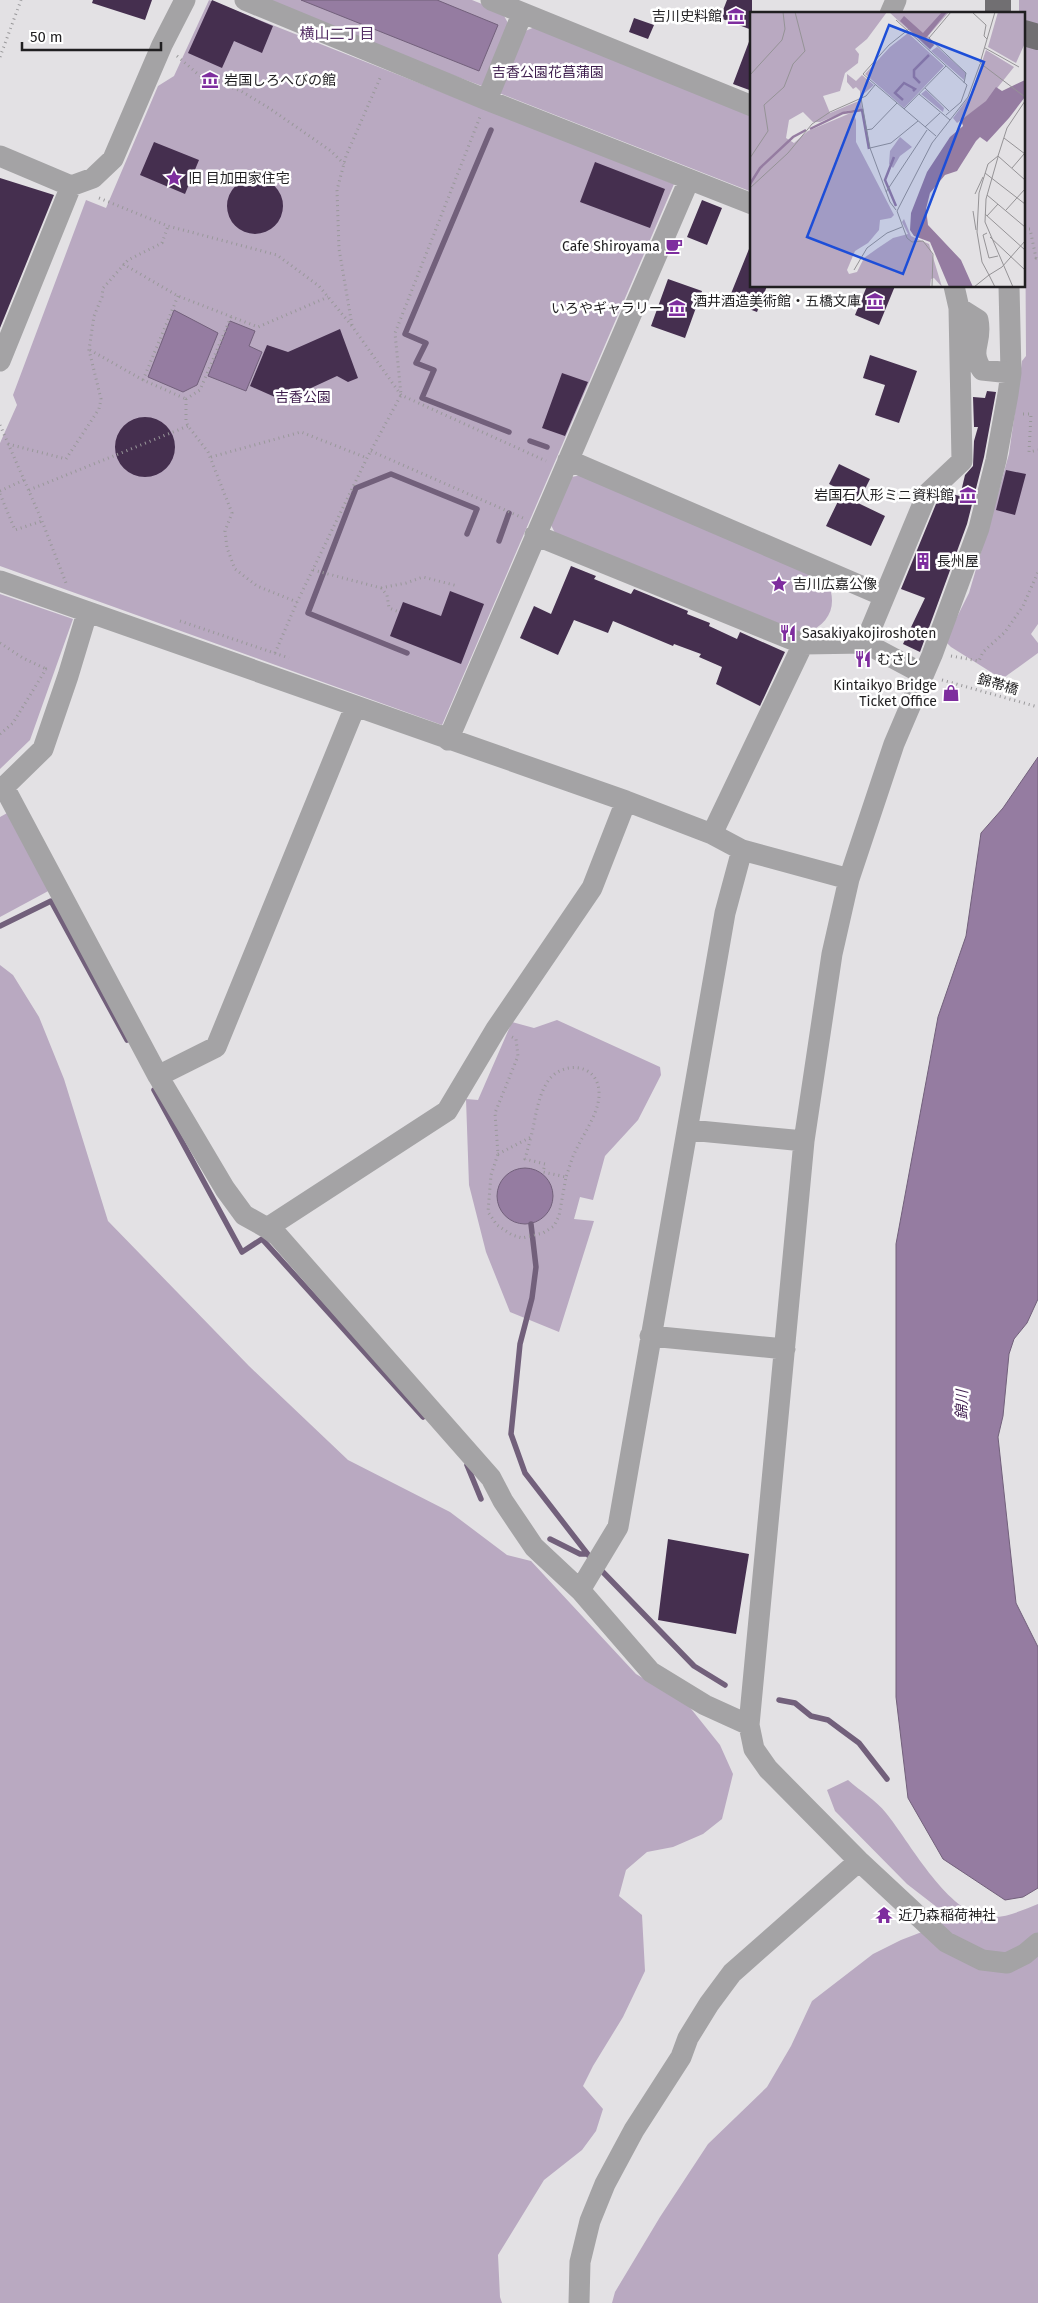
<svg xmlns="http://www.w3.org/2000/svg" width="1038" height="2303" viewBox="0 0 1038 2303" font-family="'Fira Sans','Noto Sans JP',sans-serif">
<rect width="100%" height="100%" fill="#e3e1e4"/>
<!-- green -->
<path fill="#b9a9c1" d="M209,0L674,184L442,725L0,566V443L17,405L13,395L86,200L106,208L158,86L174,76Z
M250,0H472L502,12L509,25L482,86Z
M1019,0H1038V624L1031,634L1038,643V653L1002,679L951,647L945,641L969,593L989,525L1009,454L1022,361L1026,356L1024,14H1019Z
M537,26L752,115V192L499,93L523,32Z
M582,475L827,580C838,605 831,623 805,634L555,533L550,523L571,477Z
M0,594L73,619L30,740L0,769Z
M9,812L52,889L0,917V817Z
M0,965L13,975L39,1017L64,1079L108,1221L249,1366L348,1460L450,1512L507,1555L531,1561L636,1674L688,1705L720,1745L733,1774L722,1819L703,1834L673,1847L647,1852L626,1870L619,1896L642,1915L645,1971L623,2017L593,2066L583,2086L603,2109L596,2131L582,2150L544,2180L498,2255L500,2297L502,2303H0Z
M557,1020L660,1067L661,1075L638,1120L605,1156L593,1200L580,1197L574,1219L594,1221L559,1332L510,1312L486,1252L469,1185L466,1099L478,1100L512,1022L534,1028Z
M848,1780C860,1791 876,1800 886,1813C909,1841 945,1909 983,1916C1003,1920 1020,1911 1038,1904V2303H612L615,2292L660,2217L708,2144L767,2087L791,2046L812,2001L873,1954L901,1940L927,1930L938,1908L907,1884L835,1811L827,1790Z"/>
<!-- water -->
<path fill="#957ca1" stroke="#72607b" d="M301,0H437L498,25L479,71Z
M174,310L218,333L197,385L183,392L148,377Z
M230,321L255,331L249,346L262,352L246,391L208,376Z
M1038,757V1299L1027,1323L1014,1339L1009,1354L1003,1416L998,1437L1016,1603L1038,1647V1888L1023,1897L1005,1900L943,1859L908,1798L896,1697V1244L938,1017L966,936L981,833L1003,808Z
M497 1196a28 28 0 1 1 56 0a28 28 0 1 1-56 0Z"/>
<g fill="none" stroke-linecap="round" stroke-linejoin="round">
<!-- stream -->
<path stroke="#72607b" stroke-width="5.5" d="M491,130L405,334L426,343L416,363L434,370L422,398L509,432
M530,441L547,447
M499,541L509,513
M407,653L308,613L356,488L391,474L477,509L467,534
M0,926L51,901L127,1040
M154,1090L242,1252L262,1239L423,1417
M531,1224L536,1267L532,1298L520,1344L511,1434L525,1473L593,1561
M467,1465L481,1499
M550,1539L580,1554H587
M599,1568L694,1666L725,1685
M779,1700L795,1703L811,1716L828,1720L840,1729L859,1743L887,1779"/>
</g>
<!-- building -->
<path fill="#452f4f" d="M93,0H152L145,20L92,3Z
M212,0L273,26L262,53L234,41L222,68L188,53Z
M727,0H752V30L720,18Z
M634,18L654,25L648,39L629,32Z
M750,39H752V91L733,84Z
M154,142L199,160L185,194L140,175Z
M595,162L665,189L650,228L580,202Z
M227 206a28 28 0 1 1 56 0a28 28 0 1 1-56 0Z
M0,178L54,195L0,328Z
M702,200L722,208L707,245L687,237Z
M751,244L752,286H767L757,312L728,301Z
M668,279L702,291L685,338L651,326Z
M867,286H895L879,325L855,315Z
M340,329L358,378L348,382L337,376L296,395L293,405L250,386L267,345L288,352Z
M870,355L917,371L899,423L875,415L885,385L863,378Z
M562,373L588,382L565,436L542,428Z
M987,391L996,392L984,457L967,524L920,652L903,644L925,598L901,589L936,504L947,493L960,496L965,475L973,466L974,441L978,427H974L973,397L985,398Z
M115 447a30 30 0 1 1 60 0a30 30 0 1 1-60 0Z
M839,464L870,479L858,503L885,516L871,546L826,526L843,491L829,484Z
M1006,470L1026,474L1015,515L996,510Z
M571,566L596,576L594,579L631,594L634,589L688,611L687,614L710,623L709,626L737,639L740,632L785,652L760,706L716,684L722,667L699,657L701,654L674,644L673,646L613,621L608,633L574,620L558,655L520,638L534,606L551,614Z
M450,591L484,604L461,664L390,636L403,602L441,616Z
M668,1539L749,1554L736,1634L658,1620Z"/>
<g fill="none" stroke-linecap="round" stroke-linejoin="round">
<!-- path -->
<path stroke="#99989a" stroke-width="3" stroke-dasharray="1 4" stroke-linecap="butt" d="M177,56L199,75L241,91L269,108L331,151L344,164
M0,57L21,0
M99,198L168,226L277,255L319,286L352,326L401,395L546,461
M1024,229H1030L1036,258L1038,257
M123,264L178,296L258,327L328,297
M352,325L339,249L337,190L346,156L381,76
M90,350L143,380L186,399
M143,380L178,296
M186,399V421L188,426L208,452L232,513L225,531L227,548L235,569L257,586L297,602
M186,399L200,390L231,317
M1023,414H1031L1029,452L1038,450
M0,425L42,521L66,583
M8,444L66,459L99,409L101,399L89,350L94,316L102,297L103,288L128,260L162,243L168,226
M371,451L523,518
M211,457L301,432L367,458
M29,490L188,426
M0,491L24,480
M0,494L15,530L42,521
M313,570L381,588L387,595L389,608L399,612
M381,588L406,583L423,577L458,586
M180,621L289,658
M0,643L23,658L46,669
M275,653L297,602L367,458L401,395L395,333L480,117
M951,656L979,661L983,652L1005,632L1023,606L1038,572
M942,680L1038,707
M0,734L13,723L46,669L49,670
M512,1037L516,1039L518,1056L495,1113L498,1154L491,1175L488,1212L497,1225L512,1235L522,1238L543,1233L554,1226L559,1216L566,1177L543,1172L545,1164L525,1159L531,1137
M498,1154L531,1137C535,1121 537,1101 545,1086C558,1059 601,1061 599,1096C598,1115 583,1134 575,1152C571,1160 569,1169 566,1177"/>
<!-- minor -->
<path stroke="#a4a3a5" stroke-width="21" d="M245,0L487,100L752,204
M491,0L752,106
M890,14L896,0
M487,100L522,14
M0,156L71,186
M1009,286L1011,373L1008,394L996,460L979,528L932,655L894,744L849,879L832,954L804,1141L749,1725L754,1749L768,1769L859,1861L946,1942L982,1960L1007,1963L1025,1954L1038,1943
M959,308L978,320C983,343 968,349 982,370L1011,373
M0,361L71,186L93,178L113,159L162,45L185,0
M568,460L884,596
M535,535L803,644L865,643L923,674
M0,581L626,801L712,834L742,850L849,879
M865,643L927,494L962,461L959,308L954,286
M448,740L689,180
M4,787L158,1076L225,1189L244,1215L267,1228L447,1111L496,1029L592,888L626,801
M0,791L43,749L68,676L87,613
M712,834L803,644
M158,1076L216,1047L355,707
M689,1130L804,1141
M267,1228L278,1236L491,1478L503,1501L534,1547L580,1590L651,1672L705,1705L749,1725
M650,1336L785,1349
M580,1590L618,1527L725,913L742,850
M579,2303L580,2262L590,2221L605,2184L634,2130L681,2057L688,2038L709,2004L732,1973L859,1861"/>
<!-- major -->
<path stroke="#716f72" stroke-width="26" d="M998,0V14
M1024,33L1038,37"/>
</g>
<!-- icons -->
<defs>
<g id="museum-bare" transform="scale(1.35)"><path d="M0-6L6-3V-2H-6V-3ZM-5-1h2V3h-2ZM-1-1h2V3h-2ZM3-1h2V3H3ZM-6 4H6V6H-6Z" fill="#7e2d9e" stroke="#fff" stroke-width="2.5" paint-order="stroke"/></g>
<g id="sight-bare" transform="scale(1.35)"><path d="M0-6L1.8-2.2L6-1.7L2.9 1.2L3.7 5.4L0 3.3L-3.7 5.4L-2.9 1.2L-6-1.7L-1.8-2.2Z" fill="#7e2d9e" stroke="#fff" stroke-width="2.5" paint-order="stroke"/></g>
<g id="cafe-bare" transform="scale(1.35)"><path d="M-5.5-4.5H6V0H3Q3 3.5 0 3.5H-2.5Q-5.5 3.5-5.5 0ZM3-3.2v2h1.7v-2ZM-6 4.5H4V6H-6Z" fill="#7e2d9e" stroke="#fff" stroke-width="2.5" paint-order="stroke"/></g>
<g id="building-bare" transform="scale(1.35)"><path d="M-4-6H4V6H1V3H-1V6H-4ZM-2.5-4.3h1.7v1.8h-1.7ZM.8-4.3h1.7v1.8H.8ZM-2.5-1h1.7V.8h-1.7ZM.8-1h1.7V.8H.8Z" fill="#7e2d9e" stroke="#fff" stroke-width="2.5" paint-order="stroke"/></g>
<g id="restaurant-bare" transform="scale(1.35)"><path d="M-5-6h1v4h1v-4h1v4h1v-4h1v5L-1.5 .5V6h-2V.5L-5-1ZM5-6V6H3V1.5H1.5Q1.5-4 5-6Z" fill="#7e2d9e" stroke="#fff" stroke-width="2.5" paint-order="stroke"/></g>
<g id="shop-bare" transform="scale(1.35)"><path d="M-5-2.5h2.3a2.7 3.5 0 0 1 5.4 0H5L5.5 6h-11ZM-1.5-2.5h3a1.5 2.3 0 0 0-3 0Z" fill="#7e2d9e" stroke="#fff" stroke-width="2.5" paint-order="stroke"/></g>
<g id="temple-bare" transform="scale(1.35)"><path d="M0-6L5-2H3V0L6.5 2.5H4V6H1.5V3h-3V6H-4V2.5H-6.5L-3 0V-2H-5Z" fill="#7e2d9e" stroke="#fff" stroke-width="2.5" paint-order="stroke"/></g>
</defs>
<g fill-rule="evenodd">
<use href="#museum-bare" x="736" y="16"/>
<use href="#museum-bare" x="210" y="80"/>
<use href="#sight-bare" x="174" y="178"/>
<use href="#cafe-bare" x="674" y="246"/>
<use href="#museum-bare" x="875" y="301"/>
<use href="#museum-bare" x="677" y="308"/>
<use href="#museum-bare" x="968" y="495"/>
<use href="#building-bare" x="923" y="561"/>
<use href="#sight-bare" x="779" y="584"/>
<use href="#restaurant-bare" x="788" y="633"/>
<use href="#restaurant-bare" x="863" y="659"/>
<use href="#shop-bare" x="951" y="693"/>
<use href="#temple-bare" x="884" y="1915"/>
</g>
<g text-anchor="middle" stroke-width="5" stroke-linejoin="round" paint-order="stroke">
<!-- poi labels -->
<g font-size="14" fill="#201f21" stroke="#fff" text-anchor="start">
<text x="722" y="21" text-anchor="end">吉川史料館</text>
<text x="224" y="85">岩国しろへびの館</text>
<text x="188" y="183">旧 目加田家住宅</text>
<text x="660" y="251" text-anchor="end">Cafe Shiroyama</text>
<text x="861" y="306" text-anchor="end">酒井酒造美術館・五橋文庫</text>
<text x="663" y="313" text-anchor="end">いろやギャラリー</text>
<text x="954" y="500" text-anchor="end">岩国石人形ミニ資料館</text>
<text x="937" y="566">長州屋</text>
<text x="793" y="589">吉川広嘉公像</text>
<text x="802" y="638">Sasakiyakojiroshoten</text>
<text x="877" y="664">むさし</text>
<text x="937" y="690" text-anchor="end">Kintaikyo Bridge<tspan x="937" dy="16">Ticket Office</tspan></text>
<text x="898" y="1920">近乃森稲荷神社</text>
</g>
<!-- park labels -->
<g font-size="14" fill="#3d1c4c" stroke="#fff">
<text x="548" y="77">吉香公園花菖蒲園</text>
<text x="303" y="402">吉香公園</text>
</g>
<!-- street labels -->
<g font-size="14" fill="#201f21" stroke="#fff">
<text transform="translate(998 684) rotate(16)" y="5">錦帯橋</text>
</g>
<!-- neighbourhood labels -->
<g font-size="15" fill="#542e65" stroke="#fff">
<text x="337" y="39">横山二丁目</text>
</g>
<!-- water labels -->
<g font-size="15" font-style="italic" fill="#411f50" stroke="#fff">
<text transform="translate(962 1405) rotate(-89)" y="5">錦川</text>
</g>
</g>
<!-- overview -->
<g transform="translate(750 12)">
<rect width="275" height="275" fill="#e3e1e4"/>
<path d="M0,0H137L117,27L105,37L109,42L108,51L95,61L90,79L73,84L80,101L111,88L112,97L97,99L70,110H63L53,100L39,108L36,126L44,131L58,119L103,100L106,108V130L144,203L141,206L130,208L129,218L118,231L105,239L97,258L99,262L107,260L114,246L128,236L143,226L158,222L152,210L154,207L161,224L179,232L192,275L184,266L181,267L180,275H0ZM139,0H199L178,24L185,32L180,38ZM248,0H275V31L266,51L238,35ZM158,21L194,54L154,96L115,62L140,35ZM187,35L216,61L214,68L181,39ZM236,38L264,55L236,90L207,111L203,106L221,82ZM97,62L106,69L112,63L124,73L110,85V79L106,75L103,77L97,70ZM176,78L194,96L193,100L171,82ZM150,125L162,135L150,144L143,156L139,152L140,139Z" fill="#b9a9c1"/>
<path d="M192,0H197L176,26L184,33L180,37L150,9L154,4L173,21ZM275,68V85L259,106L237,130L230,125L226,129L207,159L195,163L180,181L176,197L178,213L211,248L223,275H199L180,230L164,224L160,218L161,201L177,160L200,125L213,114L211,108L236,89L246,75L252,79Z" fill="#957ca1"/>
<path fill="none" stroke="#957ca1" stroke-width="2.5" d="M170,71L164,65V58L179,43M153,88L145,81L154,71L165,77L163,79M60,117L93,101L112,98L119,137M144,145L135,168L146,194M0,172L10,156L43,125L56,118"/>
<path fill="none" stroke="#959396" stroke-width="1" d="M201,0L179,26L216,61L214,71M222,0L236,13L234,24L237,27M245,0L230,51L275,85M146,8L217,73L211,90L196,103M159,17L139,33L113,62L186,124M235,36L269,55M0,63L32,28L35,17L33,0M175,76L199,99M169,82L200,108M111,86L120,136L141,131L168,109M154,97L196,54M175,115L190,101M115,118L122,117L147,91M254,126L275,142M120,136L140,190L146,198M248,144L275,168M248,145L236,187L235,210L263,275M0,146L18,119L14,93L34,75L43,52L55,39L45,0M262,156L274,142M235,161L275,192M0,176L38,141L62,112L80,100L116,84L125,73M136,180L177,118M225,182L233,165M237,183L275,215M256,198L275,177M223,199L226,218M235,202L275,238M237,204L248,192M237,221L233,223L239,246L248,244M240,225L275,258M104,258L117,236L137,221L152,215M182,275L183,242L173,229L162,230L157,226L147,199L182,131L218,85L230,52M224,275L239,263L232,250L227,220L229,181L238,152L248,144L257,116L275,89M245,275L239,263L252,255L275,229"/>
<path fill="#1d4ed8" fill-opacity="0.15" stroke="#1d4ed8" stroke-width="2.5" d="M139,13L234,50L153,262L57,225Z"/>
<rect width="275" height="275" fill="none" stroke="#201f21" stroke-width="2.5"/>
</g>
<!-- scale -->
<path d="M22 42v8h139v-8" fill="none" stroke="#201f21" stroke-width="2.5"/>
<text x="30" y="42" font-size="15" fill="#201f21" stroke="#ffffff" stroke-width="4" paint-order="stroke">50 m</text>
</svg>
